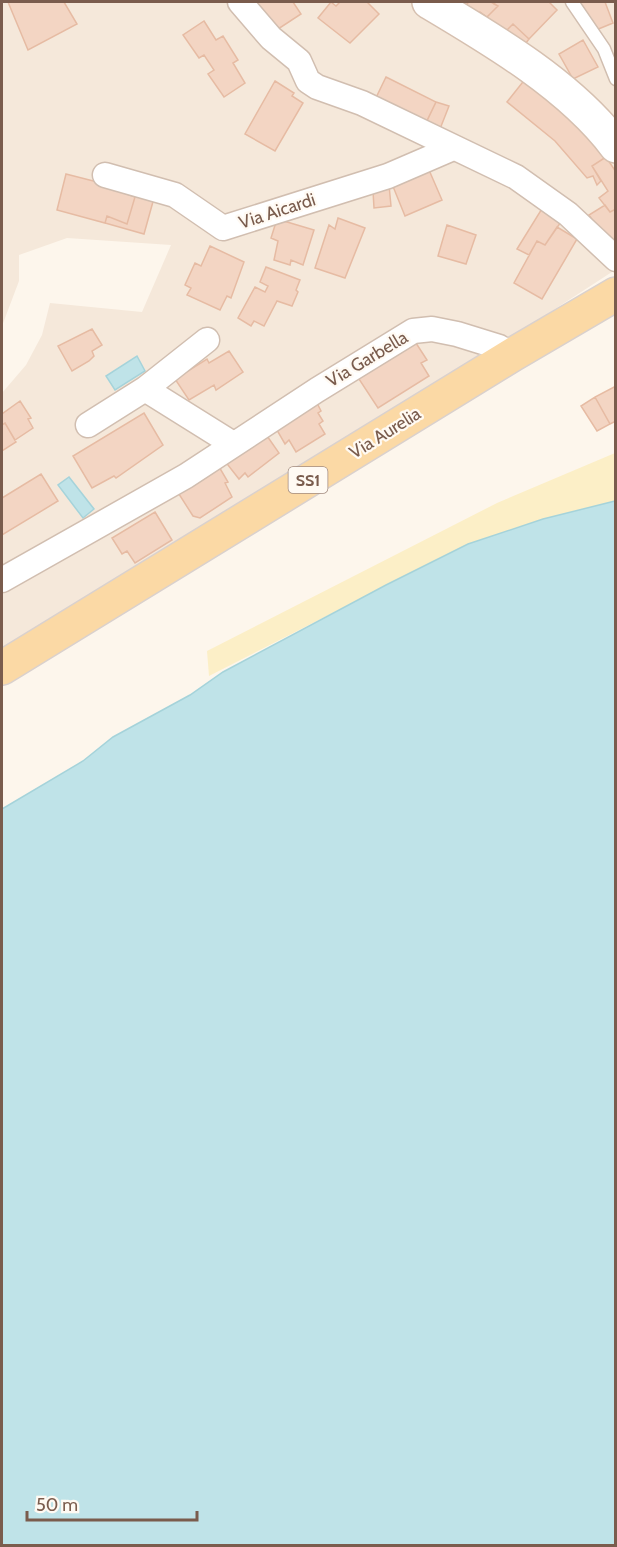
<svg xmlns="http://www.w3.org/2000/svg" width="617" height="1547" viewBox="0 0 617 1547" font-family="Cabin,sans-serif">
<rect width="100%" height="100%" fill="#fdf6ec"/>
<!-- residential -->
<path fill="#f5e8da" d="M2,2H615V270L268,495L2,657V393L26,365L42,335L50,303L142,312L171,245L67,238L19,255V281L2,326Z"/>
<!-- sand -->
<path fill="#fcefc7" d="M615,453V501L543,519L468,544L209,676L207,651L497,503Z"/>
<!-- water -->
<path fill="#bfe3e8" stroke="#a5d3da" stroke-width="1.5" d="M137,356L145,371L115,390L106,376Z
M69,477L94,509L83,518L58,485Z
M615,501V1545H2V809L83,761L113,737L190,695L223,672L386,585L468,544L543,519Z"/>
<!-- building -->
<path fill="#f3d5c3" stroke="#e6bba3" stroke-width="1.5" d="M8,2H64L77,24L28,50Z
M247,2H293L301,14L272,33Z
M331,2L336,6L340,2H367L379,14L350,43L318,18Z
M469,2H491L498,6L487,17L480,12L472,23L457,13Z
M496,2H549L557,10L529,39L513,24L505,32L487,17L498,6L494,4Z
M578,2H605L613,23L596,30Z
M204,21L216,40L223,36L238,60L233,63L245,83L224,97L208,74L214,70L204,55L199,58L183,35Z
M513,24L529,39L522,48L505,32Z
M583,40L598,67L573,79L559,54Z
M386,77L436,102L424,127L373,104Z
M526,78L578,120L606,157L592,166L601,181L597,185L593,176L587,178L555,141L507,102Z
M275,81L294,93L292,96L303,103L275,151L245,134Z
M436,102L449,106L438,134L424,127Z
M606,157L616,172V209L610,212L599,198L608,191L592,166Z
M429,170L442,200L405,216L392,184Z
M66,174L117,187L116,190L135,197L127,224L107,216L105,223L57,210Z
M389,185L391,206L374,208L373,191Z
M116,190L154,198L144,234L105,223L107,216L127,224L135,197Z
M605,205L610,212L616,209L614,252L589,215Z
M543,207L563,219L545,245L537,241L529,255L517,249Z
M338,218L365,228L345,278L315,268L329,225L335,229Z
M277,219L314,230L303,265L291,260L290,265L274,260L278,241L271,238Z
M447,225L476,235L466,264L438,256Z
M557,227L577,239L542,299L514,283L537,241L545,245Z
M210,246L244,262L231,298L227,296L220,310L187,295L191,288L185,285L195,263L201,266Z
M266,267L300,280L296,290L298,292L292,306L277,301L264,326L254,321L251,326L238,318L255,287L265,292L268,286L260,282Z
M92,329L102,345L92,351L94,356L89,361L72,371L58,346Z
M414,340L427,360L421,363L429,376L378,408L357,376Z
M229,351L243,372L216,390L214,385L189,400L175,379L207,359L209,363Z
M616,386V421L610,424L595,397Z
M595,397L610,424L597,431L581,406Z
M315,399L321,411L318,413L323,421L319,424L325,434L296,452L289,440L285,444L274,425Z
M20,401L31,418L28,419L33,428L15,440L5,423L2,425V414Z
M144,413L163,445L116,478L114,476L92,488L73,456Z
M5,423L16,442L2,451V425Z
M265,433L279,453L248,477L245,473L239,479L224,460Z
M218,465L228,482L225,483L232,497L200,518L193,516L177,491Z
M41,474L58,501L2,535V498Z
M155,512L172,540L135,563L127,551L122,554L112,538Z"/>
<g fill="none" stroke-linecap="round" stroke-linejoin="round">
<!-- lane casing -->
<g stroke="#d1beb0" stroke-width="15">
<path id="lane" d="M572,2L604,49L616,79"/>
</g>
<!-- street casing -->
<g stroke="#d1beb0" stroke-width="27">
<path id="street" d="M240,2L271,38L299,61L308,81L317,87L362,103L516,177L568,214L616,259
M105,175L175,195L223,228L388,176L453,148
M145,389L233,444
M88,425L145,389L207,340
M2,580L186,476L317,390L413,331L432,329L457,334L499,347L512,355"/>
</g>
<!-- secondary casing -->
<g stroke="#d6c0b0" stroke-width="36">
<path id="secondary" d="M429,2C493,40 571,86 616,146"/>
</g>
<!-- primary casing -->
<g stroke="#dad1cd" stroke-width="36">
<path id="primary" d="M2,668L512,355L616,294"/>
</g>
<!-- lane -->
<use href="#lane" stroke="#fff" stroke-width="12"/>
<!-- street -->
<use href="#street" stroke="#fff" stroke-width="24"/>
<!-- secondary -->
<use href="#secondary" stroke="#fff" stroke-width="33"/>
<!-- primary -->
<use href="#primary" stroke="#fbd9a5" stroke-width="33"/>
</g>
<g text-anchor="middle" stroke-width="4.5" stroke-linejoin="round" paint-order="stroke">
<!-- shield labels -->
<rect fill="#fffaf3" stroke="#a28b7f" stroke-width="1.5" x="288.5" y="467" width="39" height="26" rx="4.5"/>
<g font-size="16" font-weight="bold" fill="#7a5c4d">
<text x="308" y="486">SS1</text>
</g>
<!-- street labels -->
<g font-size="18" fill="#7a5c4d" stroke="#fffaf3">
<text transform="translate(277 211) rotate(-18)" y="6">Via Aicardi</text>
<text transform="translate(367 359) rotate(-31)" y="6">Via Garbella</text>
<text transform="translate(385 433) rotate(-32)" y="6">Via Aurelia</text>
</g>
</g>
<!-- border -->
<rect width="617" height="1547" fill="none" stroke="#7a5c4d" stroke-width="6"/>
<!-- scale -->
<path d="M27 1511v9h170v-9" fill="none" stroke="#7a5c4d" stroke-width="3"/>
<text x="36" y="1511" font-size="18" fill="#7a5c4d" stroke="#fffaf3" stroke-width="4.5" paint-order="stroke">50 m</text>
</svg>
